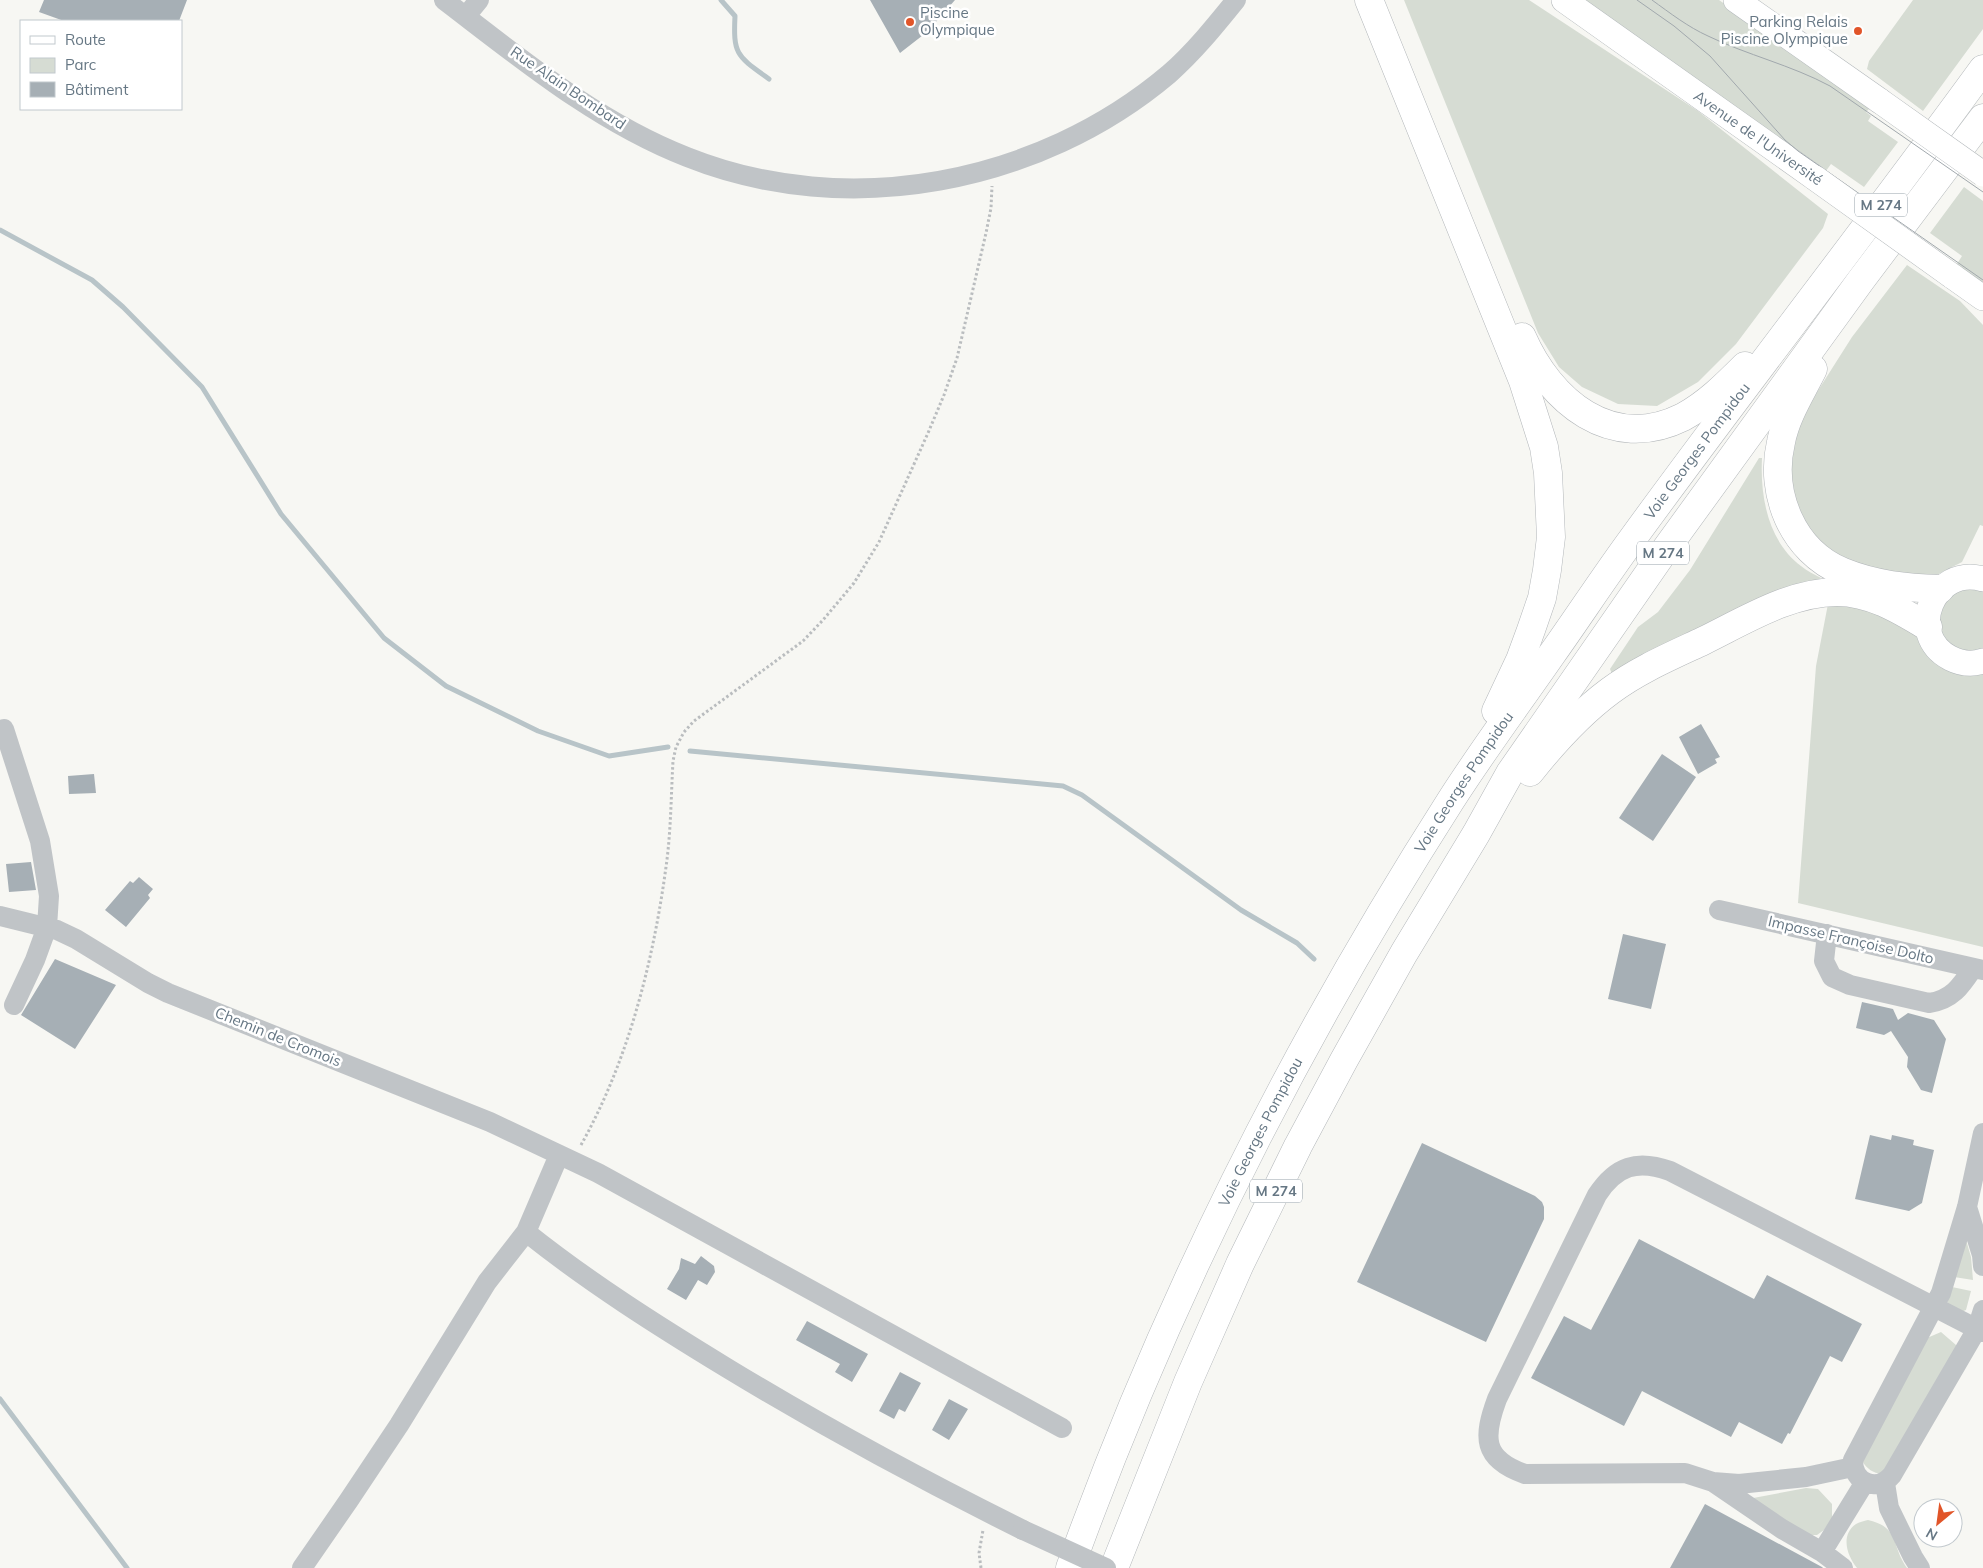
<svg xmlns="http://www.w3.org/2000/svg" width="1983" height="1568" viewBox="0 0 1983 1568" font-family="Mulish,sans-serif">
<rect width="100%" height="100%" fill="#f7f7f3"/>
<!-- green -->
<path fill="#d6dcd3" d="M1404,0H1529L1698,111L1828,214L1823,228L1736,344L1698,382L1657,406L1618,404L1582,387L1559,367L1538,333Z
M1574,0H1719L1871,107L1866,112L1871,116L1868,121L1898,142L1864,187L1831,164L1823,175Z
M1913,0H1983V29L1923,111L1867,69L1869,61Z
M1964,187L1983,201V287L1955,267L1962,256L1930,233Z
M1907,265L1960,301L1983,325V526L1980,525L1962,562L1925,581L1871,573L1835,554L1805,527L1788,488L1794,432L1812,400L1852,337Z
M1759,458H1762C1760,497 1768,541 1801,566C1807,571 1814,574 1821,578L1612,674L1610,669L1638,627L1658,612L1690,570Z
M1983,589V648C1966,657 1953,647 1940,637L1937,606L1951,590Z
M1828,604L1842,605L1881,612L1983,672V947L1798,903L1816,666Z
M1966,1240L1971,1257L1973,1280L1954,1277Z
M1952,1287L1971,1291L1966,1310L1961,1312L1947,1304Z
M1941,1332L1956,1345V1354L1882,1474C1873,1473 1867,1469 1862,1461L1927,1338Z
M1806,1488L1818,1489L1832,1504V1519L1824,1530L1817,1535H1804L1748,1499Z
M1868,1520C1900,1527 1891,1546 1907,1568H1857C1847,1556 1840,1535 1856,1524C1859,1522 1864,1521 1868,1520Z"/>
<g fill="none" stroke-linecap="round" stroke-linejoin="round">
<!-- stream -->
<path stroke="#b8c4c8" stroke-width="5" d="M721,0L735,16C733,55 737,56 769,79
M0,230L92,280L123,307L202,387L281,514L384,638L446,686L538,731L609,756L668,747
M690,751L1063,786L1082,795L1241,910L1297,943L1314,959
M0,1399L127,1568"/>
</g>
<!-- building -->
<path fill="#a6afb5" d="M44,0H187L179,21H64L39,12Z
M870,0H955L927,32L900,53Z
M1701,724L1720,757L1715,759L1717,763L1698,774L1679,737Z
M1662,754L1696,777L1653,841L1619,818Z
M94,774L96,793L69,794L68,776Z
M31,862L36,890L9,892L6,864Z
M139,877L153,889L148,895L150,898L126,927L105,910L130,881L133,883Z
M1623,934L1666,944L1651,1009L1608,999Z
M55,959L116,985L75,1049L21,1015Z
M1862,1002L1893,1009L1898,1020L1908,1013L1934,1020L1946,1039L1932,1093L1921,1090L1907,1067L1908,1057L1891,1031L1884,1035L1856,1028Z
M1870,1135L1891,1140L1892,1135L1914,1140L1913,1145L1934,1150L1922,1203L1909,1211L1855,1199Z
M1422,1143L1535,1196L1542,1202L1544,1207V1219L1486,1342L1357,1282Z
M1639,1239L1754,1299L1767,1275L1862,1324L1842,1362L1830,1356L1790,1434L1788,1433L1782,1444L1739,1422L1731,1437L1642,1391L1624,1426L1531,1378L1564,1316L1591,1330Z
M701,1256L714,1266L715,1272L707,1285L698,1280L686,1300L667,1289L679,1269L681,1258L695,1264Z
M807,1321L868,1354L852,1382L835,1372L840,1364L796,1340Z
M900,1372L921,1383L905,1412L899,1409L894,1419L879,1411Z
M949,1399L968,1409L949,1440L932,1430Z
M1705,1504L1822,1567L1823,1568H1670Z"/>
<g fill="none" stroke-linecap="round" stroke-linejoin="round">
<!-- major casing -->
<g stroke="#b3b8bb" stroke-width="26">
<path id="major" d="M1564,0L1815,178
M1736,0L1880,101
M1952,276L1983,298
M1983,579C1933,565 1905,634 1950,658C1960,663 1972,665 1983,661"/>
</g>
<!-- highway casing -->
<g stroke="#b3b7ba" stroke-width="29">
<g id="highway">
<path d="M1369,0L1523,381L1544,447L1548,473L1551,537L1547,570L1542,598L1531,630L1520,660L1496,711"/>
<path d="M1522,337C1550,401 1611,453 1683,417C1707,404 1726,385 1745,366"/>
<path d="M1813,369C1801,393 1786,416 1781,442C1769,493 1792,551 1843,572C1875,585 1907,588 1940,589"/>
<path d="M1530,772C1553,743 1579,714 1610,691C1638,670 1671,656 1703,641C1744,621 1790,592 1837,592C1871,592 1900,610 1928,627"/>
<path id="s1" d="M1070,1568C1167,1298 1297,1041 1451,800C1483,750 1518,703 1552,654C1579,616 1605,576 1633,538C1748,380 1868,227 1983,69"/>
<path d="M1114,1568L1188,1382L1240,1264L1298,1146L1344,1060L1404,953L1476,834L1510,773L1660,557L1861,280L1983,118"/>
</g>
</g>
<!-- path -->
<path stroke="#babdbf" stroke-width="3" stroke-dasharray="2.5 2.5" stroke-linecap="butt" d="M581,1145C628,1061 653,963 666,867C671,832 671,796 673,761L676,747L684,732L694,721L803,641L823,620L854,583L879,542L928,433L944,395L957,358L986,233L991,208L992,186
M981,1568L979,1553L983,1530"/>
<!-- minor -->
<path stroke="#c0c4c7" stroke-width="20" d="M444,0C520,58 597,122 687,157C847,221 1039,184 1169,74C1194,52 1215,26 1236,0
M466,16L479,0
M4,729L40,841L49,896L47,927L35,960L14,1005
M1719,910L1983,970
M0,916L57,930L76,939L148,983L168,993L490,1122L598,1173L1062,1428
M1827,934L1824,961L1832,977L1850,985L1929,1003C1952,1000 1961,986 1973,968
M1983,1133L1967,1207L1941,1293L1853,1460C1853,1483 1877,1493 1892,1475L1977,1329L1983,1310
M1967,1207L1982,1255L1983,1266
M526,1232C590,1283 658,1326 727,1368C824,1427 922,1480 1023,1530
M1853,1467L1806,1477L1739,1484L1713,1482L1685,1473L1525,1474C1482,1459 1483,1437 1497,1399L1597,1195C1616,1166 1637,1159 1670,1171L1983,1332
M1713,1482L1782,1529L1822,1552L1843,1568
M1885,1483L1889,1508L1913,1557L1920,1568
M1822,1552L1865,1482
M302,1568L349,1500L399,1425L487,1282L526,1232L559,1155"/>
<!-- major -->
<use href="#major" stroke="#fff" stroke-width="25"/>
<!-- highway -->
<use href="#highway" stroke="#fff" stroke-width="28"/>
<!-- tram -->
<path stroke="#a1a8ad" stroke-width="1" d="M1637,0L1674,26L1710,56L1785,140L1798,151L1983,280
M1652,0C1670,13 1688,27 1708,36C1747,55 1791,65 1830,86L1983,192"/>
<!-- major-bridge casing -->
<g stroke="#b3b8bb" stroke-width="26" stroke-linecap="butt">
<path id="major-bridge" d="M1880,101L1983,174
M1815,178L1952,276"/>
</g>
<!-- minor-bridge -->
<path stroke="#c0c4c7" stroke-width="20" d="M1023,1530L1106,1568"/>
<!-- major-bridge -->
<use href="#major-bridge" stroke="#fff" stroke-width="25"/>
</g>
<!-- markers -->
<g fill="#e15529" stroke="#fff" stroke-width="2">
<circle cx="910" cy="22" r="5"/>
<circle cx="1858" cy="31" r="5"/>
</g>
<g text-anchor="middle" stroke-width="5" stroke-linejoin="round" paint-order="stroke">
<!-- shield labels -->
<g fill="#fff" stroke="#94a0a9" stroke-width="1">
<rect x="1855" y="193.5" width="52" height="23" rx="4"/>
<rect x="1637" y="541.5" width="52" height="23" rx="4"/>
<rect x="1250" y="1179.5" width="52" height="23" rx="4"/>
</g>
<g font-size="14" font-weight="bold" fill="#667784">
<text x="1881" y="210">M 274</text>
<text x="1663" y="558">M 274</text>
<text x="1276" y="1196">M 274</text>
</g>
<!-- poi labels -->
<g font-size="15" fill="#667784" stroke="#fff" text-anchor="start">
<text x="920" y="18">Piscine<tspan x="920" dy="17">Olympique</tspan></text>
<text x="1848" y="27" text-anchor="end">Parking Relais<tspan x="1848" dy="17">Piscine Olympique</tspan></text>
</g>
<!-- street labels -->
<g font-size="15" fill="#667784" stroke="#fff">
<text transform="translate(568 88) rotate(34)" y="5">Rue Alain Bombard</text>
<text transform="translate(1758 138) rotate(35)" y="5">Avenue de l'Université</text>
<text dy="5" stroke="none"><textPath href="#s1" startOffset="1286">Voie Georges Pompidou</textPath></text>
<text dy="5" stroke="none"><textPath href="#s1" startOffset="881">Voie Georges Pompidou</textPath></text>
<text transform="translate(1851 940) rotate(13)" y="5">Impasse Françoise Dolto</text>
<text transform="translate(278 1037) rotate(22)" y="5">Chemin de Cromois</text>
<text dy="5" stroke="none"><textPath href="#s1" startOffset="476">Voie Georges Pompidou</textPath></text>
</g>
</g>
<!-- legend -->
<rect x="20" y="20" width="162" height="90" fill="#ffffff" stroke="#c2c9ce"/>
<rect x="30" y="36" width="25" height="8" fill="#ffffff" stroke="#c2c9ce"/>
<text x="65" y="45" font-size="15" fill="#667784">Route</text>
<rect x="30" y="58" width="25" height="15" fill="#d6dcd3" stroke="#c2c9ce"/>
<text x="65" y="70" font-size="15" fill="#667784">Parc</text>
<rect x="30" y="82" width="25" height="15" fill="#a6afb5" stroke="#c2c9ce"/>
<text x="65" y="95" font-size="15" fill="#667784">Bâtiment</text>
<!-- north arrow -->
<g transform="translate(1938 1523) rotate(209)"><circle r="24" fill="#ffffff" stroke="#c2c9ce"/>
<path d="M0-4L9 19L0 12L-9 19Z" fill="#e15529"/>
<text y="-8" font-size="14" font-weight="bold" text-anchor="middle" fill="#667784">N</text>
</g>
</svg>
